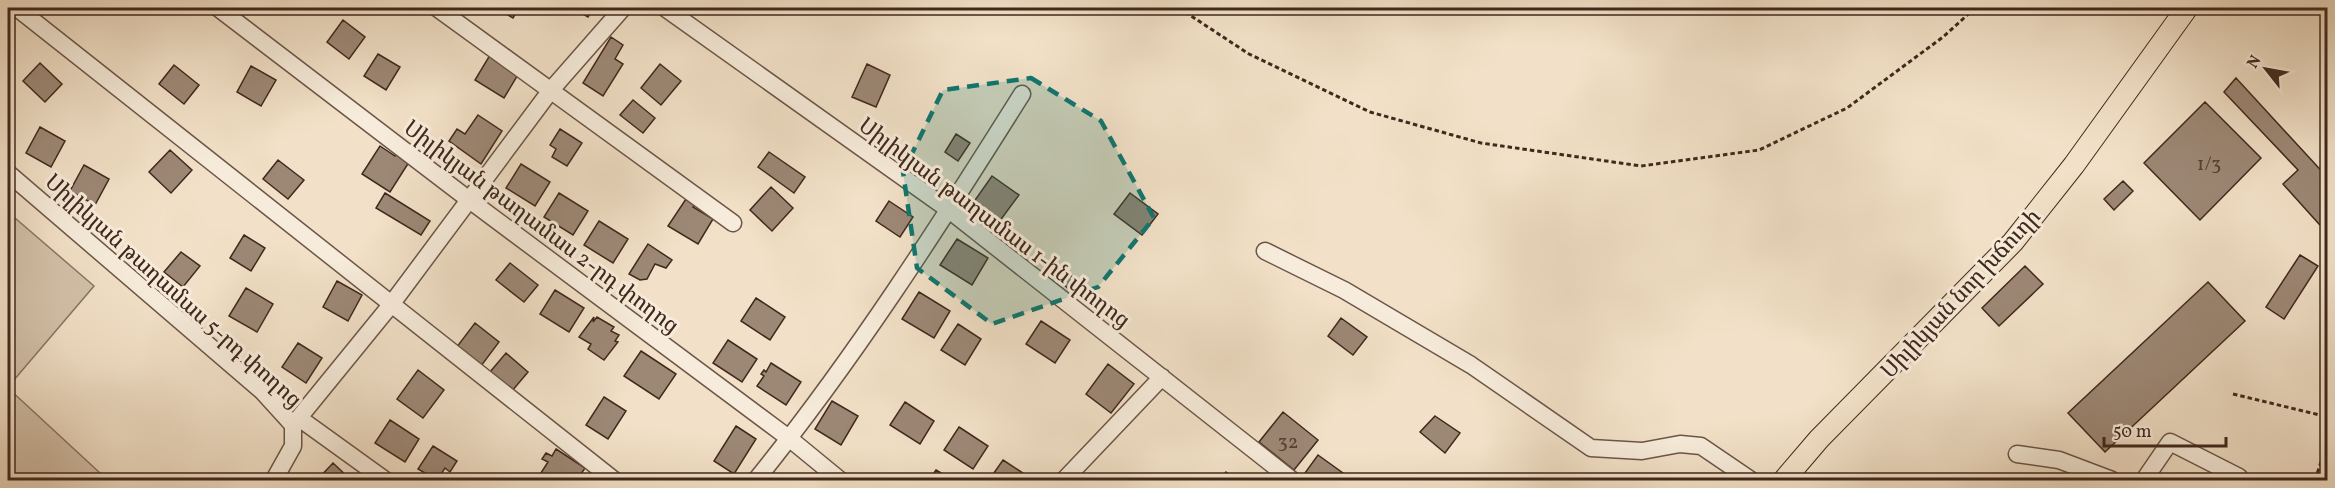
<svg xmlns="http://www.w3.org/2000/svg" width="2335" height="488" viewBox="0 0 2335 488" font-family="Vollkorn,'Noto Serif Armenian',serif">
<rect width="100%" height="100%" fill="#f2e1c8"/>
<filter id="stains"><feTurbulence type="fractalNoise" baseFrequency=".00333" numOctaves="4"/><feColorMatrix values="0 0 0 0 .2 0 0 0 0 .09 0 0 0 0 .02 0 0 0 .5 -.17"/></filter>
<radialGradient id="worn" r=".72"><stop offset=".6" stop-color="#630" stop-opacity="0"/><stop offset="1" stop-color="#630" stop-opacity=".3"/></radialGradient>
<!-- green -->
<path fill="#d4c2ab" stroke="#8a7564" stroke-width="1.5" d="M8,212L94,286L8,387Z
M8,388L100,473L94,480H8Z"/>
<!-- building -->
<path fill="#9d8876" stroke="#40281d" stroke-width="1.5" d="M496,8H519L513,18Z
M572,8H594L588,17Z
M343,20L365,37L349,59L327,42Z
M611,37L623,45L615,59L623,64L603,96L583,83Z
M378,54L400,67L386,90L364,76Z
M490,55L519,73L504,98L475,80Z
M40,63L62,84L45,102L23,81Z
M660,64L681,81L661,105L641,88Z
M867,64L890,75L876,107L852,97Z
M174,65L199,85L184,104L159,84Z
M251,66L276,80L261,106L237,92Z
M2236,78L2328,178V234L2283,184L2298,170L2224,92Z
M633,100L655,118L643,133L620,115Z
M2205,102L2261,158L2200,220L2144,163Z
M478,115L502,131L481,164L449,141L457,129L465,134Z
M40,127L65,141L51,167L26,153Z
M560,129L582,143L567,166L552,157L556,149L550,145Z
M956,134L970,143L958,161L945,152Z
M380,146L395,156L398,152L411,159L390,192L362,174Z
M170,150L192,170L171,193L149,172Z
M769,152L805,177L794,193L758,167Z
M278,160L304,180L288,199L263,179Z
M521,164L550,182L535,206L506,188Z
M84,165L109,179L95,205L70,191Z
M992,176L1019,195L999,222L973,203Z
M2123,181L2133,191L2114,210L2104,199Z
M771,187L793,208L772,231L750,210Z
M385,193L430,221L421,235L376,208Z
M559,193L588,211L573,235L544,217Z
M1130,193L1158,214L1142,235L1114,214Z
M686,199L695,204L693,207L713,219L698,244L668,226Z
M889,201L913,217L900,237L876,221Z
M599,221L628,239L613,263L584,245Z
M244,235L265,248L251,271L230,258Z
M957,239L988,258L972,285L940,265Z
M648,244L672,260L666,268L655,264L647,279L640,280L629,274Z
M181,252L200,266L183,287L164,272Z
M2300,255L2318,266L2284,319L2266,307Z
M510,263L538,285L524,302L496,280Z
M2025,266L2043,284L1999,326L1982,308Z
M1061,268L1086,288L1077,296L1055,277Z
M337,281L362,295L348,321L323,307Z
M2208,282L2245,321L2105,452L2068,413Z
M246,288L273,304L257,332L229,316Z
M555,290L584,308L569,332L540,314Z
M919,292L950,311L934,338L902,319Z
M756,298L785,317L770,340L741,321Z
M594,317L593,322L597,317L614,327L611,331L619,335L615,341L618,342L604,360L588,349L591,344L579,337Z
M1341,318L1367,337L1353,355L1328,336Z
M1041,321L1070,340L1055,363L1026,344Z
M475,323L499,342L481,366L456,348Z
M958,324L981,339L965,365L941,350Z
M728,340L757,359L742,382L713,363Z
M298,343L322,358L306,383L282,367Z
M641,351L676,374L659,399L624,376Z
M506,353L528,372L512,391L490,372Z
M771,363L801,382L786,405L757,386L764,376L761,374L764,370L766,372Z
M1108,364L1134,384L1111,413L1086,394Z
M418,370L444,390L423,418L397,399Z
M604,397L626,411L608,439L586,425Z
M832,401L858,416L841,445L815,429Z
M905,402L934,421L920,444L890,425Z
M1283,412L1318,440L1294,470L1259,442Z
M1435,416L1460,433L1445,453L1420,432Z
M390,420L419,439L405,462L375,443Z
M736,426L756,439L734,474L714,461Z
M959,427L988,446L973,469L944,450Z
M433,446L457,461L450,472L445,468L437,480L418,469Z
M556,449L585,468L577,480H546L539,476L548,462L542,459L546,453L552,456Z
M1318,455L1347,476L1344,480H1315L1305,473Z
M1003,460L1032,479L1031,480H989Z
M333,463L351,480H317Z
M936,470L953,480H929Z
M1226,472L1237,480H1219Z"/>
<g fill="none" stroke-linecap="round" stroke-linejoin="round">
<!-- minor casing -->
<g stroke="#6c5648" stroke-width="19">
<path id="minor" d="M17,8L614,480
M218,8L468,199L790,439L840,480
M437,8L733,223
M665,8L949,210L1292,480
M8,173L263,392L293,425V446L274,480
M1265,251L1344,290L1471,365L1591,448L1642,451L1680,444L1701,446L1751,480
M299,418L385,480
M293,425L390,306L551,90L623,8
M2017,454L2059,460L2112,480
M756,480C854,359 939,226 1022,94
M1064,480L1162,377
M2144,480L2170,442L2239,477L2237,480"/>
</g>
<!-- major casing -->
<g stroke="#40281d" stroke-width="23">
<path id="major" d="M1784,480L1819,439L2013,242L2074,165L2187,8"/>
</g>
<!-- path -->
<path stroke="#40281d" stroke-width="3" stroke-dasharray="4.5 3" stroke-linecap="butt" d="M1179,8L1249,54L1370,112L1481,143L1641,166L1759,150L1847,108L1943,37L1975,8
M2233,394L2328,417
M2315,480L2328,441"/>
<!-- minor -->
<use href="#minor" stroke="#f7ecdb" stroke-width="16"/>
<!-- major -->
<use href="#major" stroke="#f2e1c8" stroke-width="21"/>
</g>
<!-- marked area -->
<path fill="#0f766e" fill-opacity="0.2" stroke="#0f766e" stroke-width="4.5" stroke-dasharray="12 8" stroke-linejoin="round" d="M1031,78L1101,121L1154,218L1098,287L992,324L917,268L903,172L943,90Z"/>
<g text-anchor="middle" stroke-width="6" stroke-linejoin="round" paint-order="stroke">
<!-- number labels -->
<g font-size="20" fill="#574033">
<text x="2209" y="170">1/3</text>
<text x="1288" y="448">32</text>
</g>
<!-- street labels -->
<g font-size="22" fill="#40281d" stroke="#f7ecdb">
<text transform="translate(995 222) rotate(37)" y="8">Սիլիկյան թաղամաս 1-ին փողոց</text>
<text transform="translate(542 226) rotate(37)" y="8">Սիլիկյան թաղամաս 2-րդ փողոց</text>
<text transform="translate(174 290) rotate(42)" y="8">Սիլիկյան թաղամաս 5-րդ փողոց</text>
<text transform="translate(1960 293) rotate(-47)" y="8">Սիլիկյան նոր խճուղի</text>
</g>
</g>
<!-- margin -->
<rect width="2335" height="488" fill="none" stroke="#f2e1c8" stroke-width="30"/>
<rect x="9" y="9" width="2317" height="470" fill="none" stroke="#40281d" stroke-width="3"/>
<rect x="15" y="15" width="2305" height="458" fill="none" stroke="#40281d" stroke-width="1.5"/>
<!-- north arrow -->
<g transform="translate(2266 69) rotate(301)" stroke="#f7ecdb" stroke-width="4.5" paint-order="stroke">
<path d="M0-4.5L10 22L0 15L-10 22Z" fill="#40281d"/>
<text y="-9" font-size="16" font-weight="bold" text-anchor="middle" fill="#40281d">N</text>
</g>
<!-- scale -->
<path d="M2104 437v9h122v-9" fill="none" stroke="#40281d" stroke-width="3"/>
<text x="2113" y="437" font-size="18" fill="#40281d" stroke="#f7ecdb" stroke-width="4.5" paint-order="stroke">50 m</text>
<rect width="100%" height="100%" filter="url(#stains)"/>
<rect width="100%" height="100%" fill="url(#worn)"/>
</svg>
